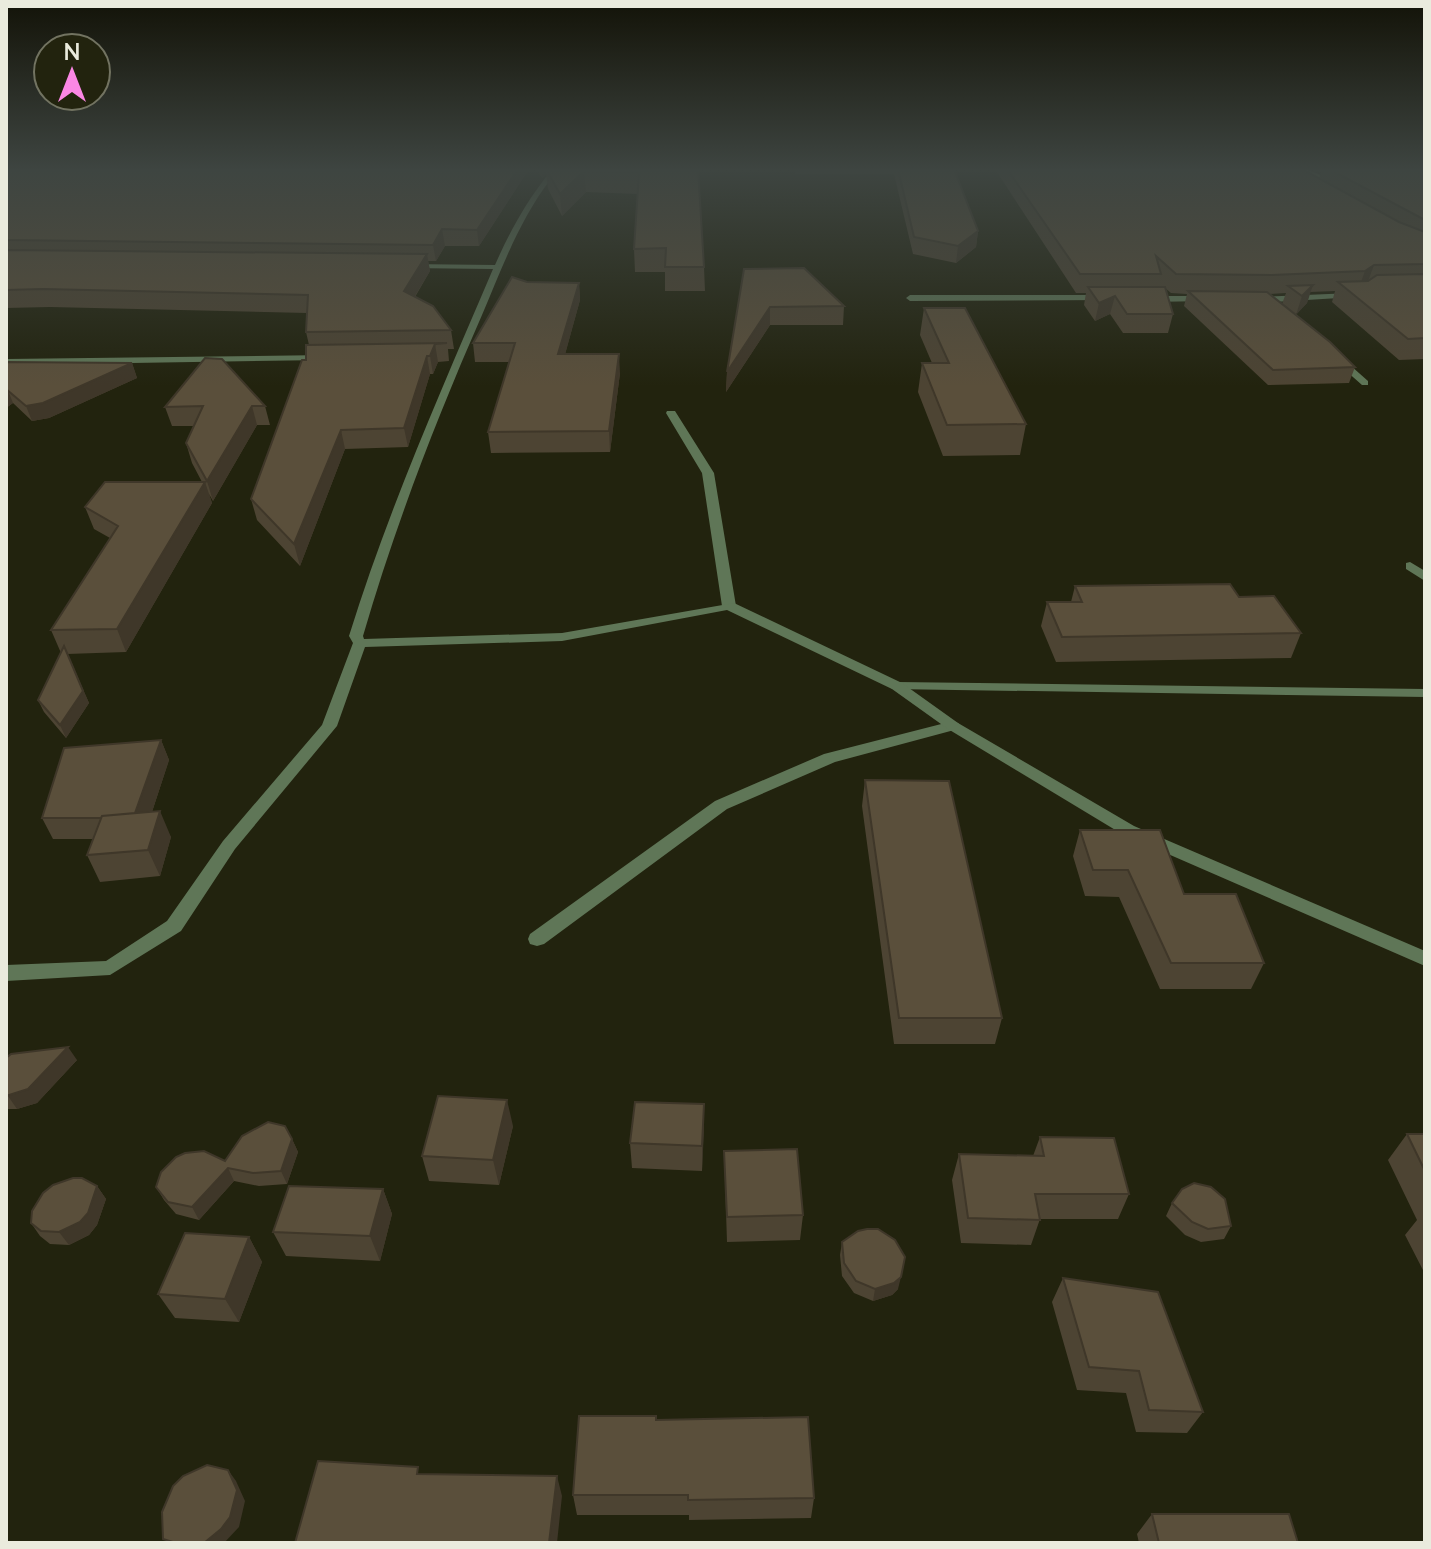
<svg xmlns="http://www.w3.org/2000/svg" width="1431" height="1549" viewBox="0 0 1431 1549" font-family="Lato,sans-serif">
<rect width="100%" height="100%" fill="#22230e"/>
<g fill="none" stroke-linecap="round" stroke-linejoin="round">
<!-- lane -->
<path fill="#5f7657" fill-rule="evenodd" d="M667,411H675L714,473L736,606L734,609H724L722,606L702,473L666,413Z
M1410,562L1425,571V581L1406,569V563Z
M897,682L1425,689V697L892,689L890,686L892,683Z
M953,721L958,723L961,726L958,729L835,762L727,809L544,944L537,946L530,944L528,939L530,934L715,801L824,754Z"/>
<!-- street -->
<path fill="#5f7657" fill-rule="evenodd" d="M565,173L567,176L550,180C519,221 502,268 482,315C436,420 395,526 363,636L364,639L562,633L734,603L902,683L958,723L1134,826L1425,951V966L1122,834L948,729L892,689L727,610L562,641L365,647L337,726L235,849L181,931L110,975L6,981V965L106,961L167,921L223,841L322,725L353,643L349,636C388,510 441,391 493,269L408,268L404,266L408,264L495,265C509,233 525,204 546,177Z
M1352,293H1355V297L1256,303L1252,300L1256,297Z
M1105,295L1109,298L1108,300L910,301L906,298L910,295Z
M1205,296L1209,299L1208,301L1148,302L1144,299L1148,296Z
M327,355V359L324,360L6,365V359Z
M1336,358H1342L1368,381V385H1362L1336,362Z"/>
<!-- secondary -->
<path fill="#82a674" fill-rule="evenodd" d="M1268,169H1276L1274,171C1287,178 1300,181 1314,176L1298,169H1306L1323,176C1306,187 1282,183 1266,171Z"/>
</g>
<!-- wall -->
<path fill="#4d4433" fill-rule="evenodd" d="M6,169H529L479,246H445L436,261H428L430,271L415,297L451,330L454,349H448L449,361L438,362L433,374H430L408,447L345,449L300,566L257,520L251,499L306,360L309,345L306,332L307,313L50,307L6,308Z
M537,169H698L704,267L705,291H665V272H635L634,249L638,194L586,192L562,216L548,189L546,174L542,178Z
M781,169H954L978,231L976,247L956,263L913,254L894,174H795V169L782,170Z
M995,169H1306V171L1319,178L1321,172L1310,169H1425V359L1399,360L1332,302L1335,291L1310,292L1307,303L1296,314L1355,367L1349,383L1268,385L1184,306L1187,294L1171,293L1165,288L1173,314L1168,333H1123L1110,314L1095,321L1084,305L1086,293H1076ZM1286,293L1282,304L1270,294Z
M744,269L844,306L843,325H770L726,392L727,372Z
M527,282L579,283L580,300L565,354L620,373L610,452L491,453L488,432L510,362H475L473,343Z
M924,308L1026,424L1020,455L943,456L918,392L922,363H932L920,335Z
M6,362L132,363L137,378L49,418L32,421L13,403L6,408Z
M265,406L270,425H257L213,501L209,494L212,503L126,652L67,654L89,703L66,738L44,712L38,700L61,653L51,630L110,538L94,529L85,507L202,482L192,463L186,443L194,426H172L165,407Z
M1075,586L1239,597L1301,633L1291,658L1056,662L1041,626L1047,602H1071Z
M161,740L169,760L152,812L171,837L160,876L100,882L87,855L93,839H53L42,818Z
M865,780L1002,1018L995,1044H894L862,806Z
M1080,830L1184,894L1264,963L1251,989H1160L1119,897L1085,896L1073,856Z
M6,1058L77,1060L37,1103L17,1109H6Z
M704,1104L702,1171L632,1168L630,1143Z
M513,1126L499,1185L429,1181L422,1156Z
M1407,1134H1425V1274L1405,1235L1417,1220L1388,1160Z
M1040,1137L1129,1194L1118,1219H1040L1031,1245L961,1243L952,1180L959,1154L1033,1156Z
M292,1139L298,1152L287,1184L259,1186L234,1181L199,1220L176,1214L164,1200L156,1187L225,1161Z
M724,1151L803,1215L800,1240L727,1242Z
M97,1186L106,1199L97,1225L89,1235L69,1245L50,1244L40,1236L31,1223Z
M383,1189L392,1214L380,1261L286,1256L273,1232Z
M1172,1203L1231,1226L1224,1239L1201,1242L1185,1235L1166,1216Z
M249,1237L262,1262L239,1322L175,1318L158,1294Z
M842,1242L898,1289L892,1295L873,1301L854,1293L842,1276L840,1255Z
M1063,1278L1203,1412L1187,1433L1136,1432L1126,1393L1077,1390L1052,1302Z
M656,1420L814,1498L811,1518L689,1520V1515H577L573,1495Z
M1152,1514L1298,1543H1139L1137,1534Z"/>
<!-- shaded-wall -->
<path fill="#3f3729" d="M518,169H529L479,246L477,230Z
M541,169H546V174L542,178Z
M584,171L586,192L562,216L560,194Z
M442,229L445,246L436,261L433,245Z
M978,231L976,247L956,263L958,246Z
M427,254L430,271L407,309L404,291Z
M1374,265L1367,284L1358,290L1365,271Z
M579,283L580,300L560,373L558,354Z
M1313,285L1307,303L1296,315L1302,296Z
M1115,296L1110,314L1095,321L1099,303Z
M770,307V325L726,392L727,372Z
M435,344L438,362L433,374L430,356Z
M619,354L620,373L610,452L609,431Z
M427,356L430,374L408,447L404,428Z
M132,363L137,378L49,418L32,421L26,406Z
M7,388L13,403L6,408V389Z
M252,406L257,425L213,501L207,481Z
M341,430L345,449L300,566L294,544Z
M205,482L212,503L126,652L117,629Z
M70,659L89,703L66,738L60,725Z
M161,740L169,760L143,839L133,818Z
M160,811L171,837L160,876L148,850Z
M68,1047L77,1060L37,1103L17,1109L8,1096Z
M507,1100L513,1126L499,1185L493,1160Z
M704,1104V1130L702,1171V1146Z
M292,1139L298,1152L287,1184L281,1171Z
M228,1168L234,1181L199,1220L192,1207Z
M97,1186L106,1199L97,1225L89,1235L69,1245L59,1232Z
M383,1189L392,1214L380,1261L370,1236Z
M249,1237L262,1262L239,1322L225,1299Z
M901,1277L898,1289L892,1295L873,1301L875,1289Z
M228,1470L236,1481L245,1501L239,1527L224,1543H204Z
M557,1476L562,1496L557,1543H549Z"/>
<!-- building -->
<path fill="#5a4f3b" stroke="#3f3729" stroke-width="2" d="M6,169H518L477,230L442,229L433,245L6,240Z
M546,169H698L704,267H665L666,248L634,249L639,173L584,171L560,194Z
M898,169H954L978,231L958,246L914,237Z
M1007,169H1302L1399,222L1425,232V264L1374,265L1365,271L1272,275L1176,274L1156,256L1161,274H1080Z
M1329,169H1425V220Z
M6,250L427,254L404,291L433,306L451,330L306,332L308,295L43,289L6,290Z
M804,268L844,306L770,307L727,372L744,269Z
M1425,274V338L1408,339L1338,282L1368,281L1377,275Z
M512,277L527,282L579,283L558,354H619L609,431L488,432L515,343H473Z
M1313,285L1302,296L1288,286Z
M1088,287H1165L1173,314H1127L1115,296L1099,303Z
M1188,291L1267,292L1330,342L1355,367L1273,370Z
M924,308H965L1026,424L947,425L922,363H949Z
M447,343L435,344L430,356H427L404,428L341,430L294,544L251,499L302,360H306V345Z
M205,358L222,359L265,406H252L207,481L186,443L203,406L165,407Z
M6,362L132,363L43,403L26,406L6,389Z
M105,482H205L117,629L51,630L118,526L85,507Z
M1230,584L1239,597L1274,596L1301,633L1062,637L1047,602H1082L1075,586Z
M64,646L83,691L60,725L38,700Z
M161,740L135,813L102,816L101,818H42L64,748Z
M865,780L949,781L1002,1018H899Z
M160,811L148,850L87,855L102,816Z
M1080,830H1160L1184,894H1236L1264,963H1171L1128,870H1093Z
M68,1047L28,1089L6,1096V1058L11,1054Z
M438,1096L507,1100L493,1160L422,1156Z
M635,1102L704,1104L702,1146L630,1143Z
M268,1122L285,1126L292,1139L281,1171L253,1173L228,1168L192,1207L168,1202L156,1187L161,1172L176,1157L185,1153L204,1151L225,1161L242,1136Z
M1407,1134H1425V1171Z
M1040,1137L1114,1138L1129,1194H1035L1040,1220L968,1218L959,1154L1044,1156Z
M797,1149L803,1215L727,1217L724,1151Z
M73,1178H82L97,1186L88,1213L80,1222L59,1232L41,1231L31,1223L32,1211L43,1193L53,1185Z
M1194,1183L1211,1187L1225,1199L1231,1226L1208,1229L1192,1222L1172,1203L1182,1189Z
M289,1186L383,1189L370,1236L273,1232Z
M867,1229H878L895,1240L905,1257L901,1277L894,1283L875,1289L856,1281L844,1263L842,1242L858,1231Z
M185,1233L249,1237L225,1299L158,1294Z
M1063,1278L1158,1292L1203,1412L1149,1410L1139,1371L1089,1367Z
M579,1416H656V1420L808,1417L814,1498L688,1500V1495H573Z
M318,1461L418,1467L417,1474L557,1476L549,1543H295Z
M207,1465L228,1470L237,1490L230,1517L221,1529L204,1543H176L163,1539L162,1512L173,1486L183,1476Z
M1152,1514H1289L1298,1543H1159Z"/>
<!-- sky -->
<linearGradient id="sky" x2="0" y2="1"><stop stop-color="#131308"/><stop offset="0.44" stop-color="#3e4541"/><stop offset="1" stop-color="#3e4541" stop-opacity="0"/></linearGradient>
<rect width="1431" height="386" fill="url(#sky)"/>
<!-- border -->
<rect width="1431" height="1549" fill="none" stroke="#eaebdd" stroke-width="16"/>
<!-- north arrow -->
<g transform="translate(72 72)"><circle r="38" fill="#22230e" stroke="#727361" stroke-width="2"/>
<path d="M0-6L14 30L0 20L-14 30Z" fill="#fb87e5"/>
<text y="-12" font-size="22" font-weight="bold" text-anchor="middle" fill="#eaebdd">N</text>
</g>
</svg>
